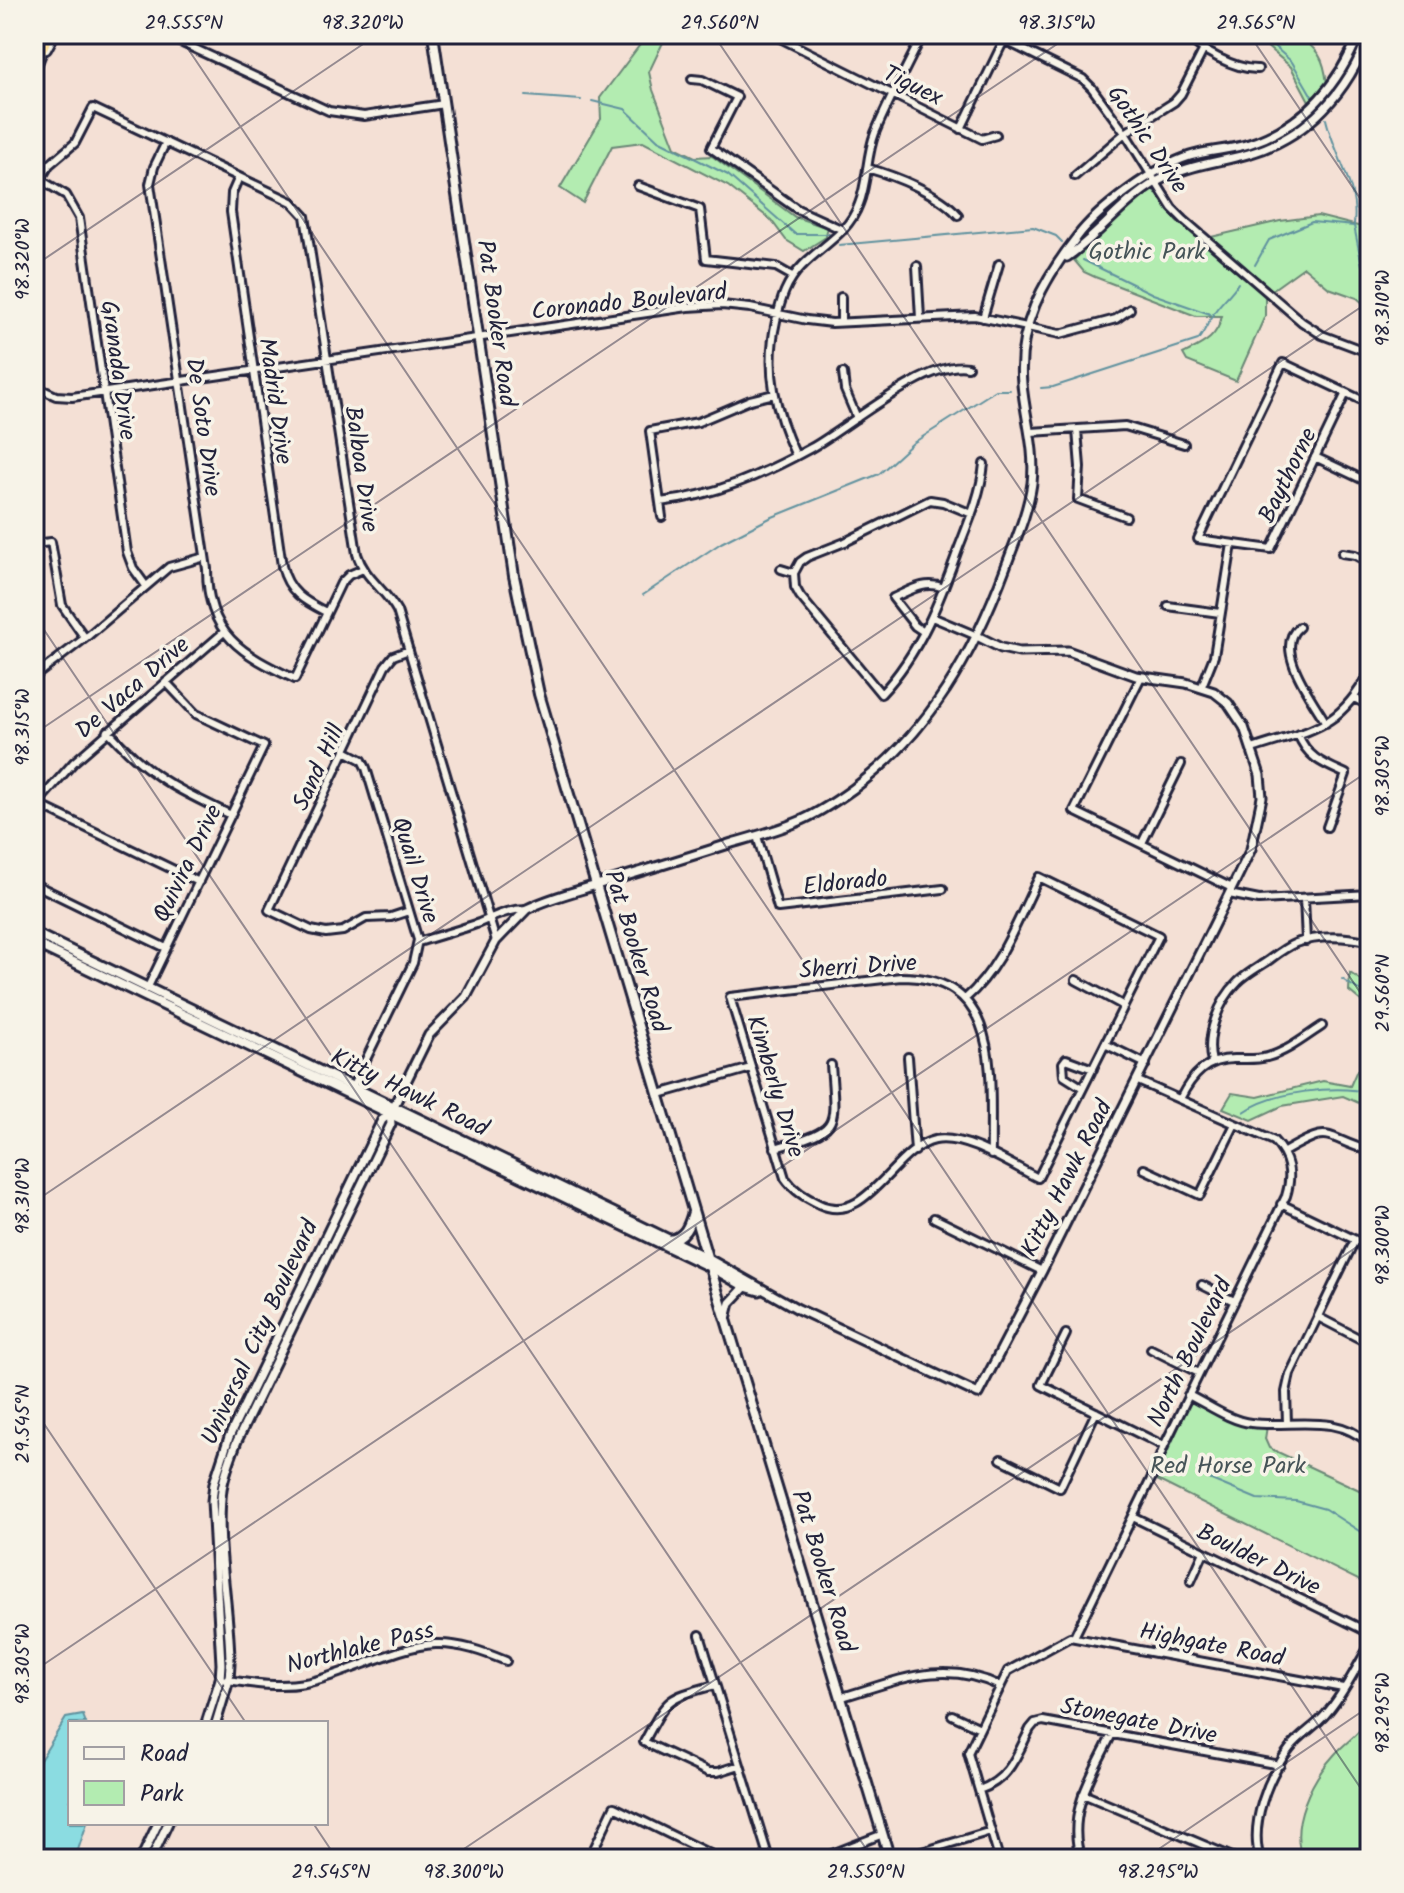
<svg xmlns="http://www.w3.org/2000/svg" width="1404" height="1893" viewBox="0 0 1404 1893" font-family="Kalam,sans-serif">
<rect width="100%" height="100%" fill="#f4e0d5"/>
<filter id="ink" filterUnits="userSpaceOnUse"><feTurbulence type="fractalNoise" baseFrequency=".0125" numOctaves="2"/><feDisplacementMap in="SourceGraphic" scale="16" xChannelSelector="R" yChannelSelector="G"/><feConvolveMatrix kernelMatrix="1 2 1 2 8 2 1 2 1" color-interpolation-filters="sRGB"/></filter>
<g filter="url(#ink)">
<!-- green -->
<path fill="#b3ecb1" stroke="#6a8776" stroke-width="2" d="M648,34H667L649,72L653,90L675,147L695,157L712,156L795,217L825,227L827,230L826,237L804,251L786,240L771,220L728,186L643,142L612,146L583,203L560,188L601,119L600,98Z
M1252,34H1297C1318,51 1324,56 1327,84L1309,101L1291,67Z
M1151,189H1153L1176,220L1265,296V316L1236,381L1187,361L1183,354C1202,344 1217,339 1222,316H1196L1095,277L1084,272L1074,260L1134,202Z
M1318,216L1370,229V309L1357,298L1329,288L1304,267L1272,290L1211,237L1280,221Z
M1350,973L1370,986V1071L1363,1055L1368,1007L1349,991Z
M1357,1070L1370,1072V1108L1343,1096L1282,1106L1252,1120L1223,1108L1232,1093L1258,1097L1323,1081L1350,1086Z
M1193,1401L1232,1420L1267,1426L1265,1439L1269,1448L1370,1495V1586L1155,1479L1183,1418L1178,1415Z
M1370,1717V1859H1303C1288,1825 1312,1779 1335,1754C1349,1739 1357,1737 1370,1717Z"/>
<!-- water -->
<path fill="#8bdce1" stroke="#61929f" stroke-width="2" d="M83,1715L86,1723H70V1823H87L75,1859H34V1770L66,1718Z"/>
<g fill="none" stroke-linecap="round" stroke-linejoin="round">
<!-- stream -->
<path stroke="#61929f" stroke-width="2" d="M1260,34L1292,62L1313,98
M526,96L581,100
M592,101L625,109L658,140L728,175L795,234H829
M1326,119C1334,154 1359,188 1354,224
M839,245L1033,227L1056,236L1062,242
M1083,260L1153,294L1210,314
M1255,265L1269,240L1312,222L1354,226L1362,265L1370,272
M1041,388L1053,387L1198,340C1205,331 1207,325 1212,316C1218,304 1231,295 1238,283
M643,595L721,543L770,518L879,474L913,443L996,390H1010
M1342,979L1362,992L1370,1001
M1244,1112C1272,1092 1337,1084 1370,1093
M1199,1471L1204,1474
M1209,1479L1257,1499L1296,1501L1325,1509L1370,1538"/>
<!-- minor casing -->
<g stroke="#22223b" stroke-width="12">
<path id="minor" d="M163,34L329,111L364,116L444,104
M772,34L982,139L996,135
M1186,34C1198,50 1237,70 1258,69
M1004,40L1083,79L1092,88L1125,133L1172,208L1184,220L1302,322L1322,335L1370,353
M692,79L702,80L737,97L711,148L797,209L843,230
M961,129L1007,34
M166,142L154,167L150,184L207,569C207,635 242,654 295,679L341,583L349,575L363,569
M867,168C895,176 939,193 958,215
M34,176L66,195L79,218L127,552L133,568L146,586
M1075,176L1125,133L1174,102L1181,94L1204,49
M239,177L232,193L231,212L282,566C288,592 304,601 326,612
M638,186L700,209L706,259L776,267L792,276
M34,191L49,165L75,143L93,108L292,202L305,216L357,554C364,578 386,590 397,611L496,941
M917,266L920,318
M841,297V322
M983,318L999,264
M843,373L845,390L857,418
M34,386L56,396L72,397L688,307L722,305L750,308L807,320L832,323L975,316L1060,334L1116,319L1130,309
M1346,393L1271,549L1198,539L1283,363L1370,404
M1077,430L1080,467L1078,499L1126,517
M1031,432L1125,426L1184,444
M796,456C775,411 765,370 776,321C781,299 786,282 802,266C822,245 848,234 859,204C868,182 866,156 875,133C889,99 907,67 923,34
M1315,457L1370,483
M660,502C714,496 764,474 811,448C849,427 927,359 968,367
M972,514L943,502L930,500L845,542L807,557L800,562L794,573L795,587L800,596L881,694C920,653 940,600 959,547C970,519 981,493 984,464
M662,517L650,431L698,422L750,400L774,394
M34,544L51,542L62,605L85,638
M1342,553L1355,555L1370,563
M781,569L794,573
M1168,606L1220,613
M932,617L977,636
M1299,627C1272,648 1313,700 1326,723
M924,632L915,626L893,598C911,590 925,580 944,588
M409,650L393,656L385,666L269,910L311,930L326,933L343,931L366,918L391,917L409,911
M34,677L89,635L169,567L205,557
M1141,677L1074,811L1232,888
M1202,686L1214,656L1232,544
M1354,698L1370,706
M108,731C150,777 176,789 231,815
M1298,734C1307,758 1324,764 1346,774L1327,827
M1252,749C1312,729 1337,731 1370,672
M345,751L362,760L366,768L418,940L413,963L351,1090
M37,804L199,882
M34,807L74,762L224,632
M757,836L778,908L943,889
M1142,843L1181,764
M34,884L166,948
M1229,894L1259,900L1370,894
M1304,898L1306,941
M418,942C438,936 459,930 479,923C496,916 508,909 527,909
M1076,980L1124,1006
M147,989L264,746L196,714L166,682
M965,999C1001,968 1018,919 1039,877L1159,936L1038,1178C1011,1165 965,1134 935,1140C893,1149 867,1227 819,1204C805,1197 794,1191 785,1178L730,997L901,977C1006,977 989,1080 991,1155
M1105,1044L1146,1064
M908,1057L915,1151
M1212,1062C1205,1036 1219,1000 1238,982C1247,973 1259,967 1269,960C1277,954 1286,947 1296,943C1318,935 1347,936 1370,942
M1083,1088L1064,1076L1063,1063L1066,1059L1093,1069
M659,1094L751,1068
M1180,1099C1192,1075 1207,1058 1236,1059C1247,1059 1257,1060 1267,1057C1287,1052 1305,1037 1322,1026
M775,1148C840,1128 836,1132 831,1065
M1284,1152C1334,1123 1321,1137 1370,1151
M1144,1169L1200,1195L1235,1124
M1281,1204L1370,1247
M934,1218L1042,1271
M1202,1285L1234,1301
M1318,1317L1370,1344
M1066,1334L1041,1385L1164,1446
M1151,1349L1199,1373
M1188,1395C1207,1404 1230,1421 1251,1423C1293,1428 1335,1412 1370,1444
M1287,1423L1286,1392L1290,1374L1355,1240
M1001,1459L1060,1488L1096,1412
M1133,1517L1370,1633
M1191,1581L1204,1552
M700,1635L769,1859
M1074,1637L1152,1477L1164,1446L1286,1196C1293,1174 1289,1157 1274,1141L1138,1081
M220,1679C249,1683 277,1688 305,1683C347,1675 396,1646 435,1644C460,1643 484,1652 506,1661
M715,1685C665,1699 669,1696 644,1742L708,1772H718L740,1765
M842,1697C897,1681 943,1658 1000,1686
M952,1715L980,1728
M979,1790C1009,1780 1017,1755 1030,1729L1035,1723L1043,1721L1280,1765
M1083,1794L1237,1859
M589,1859L614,1807L720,1859
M819,1859L883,1834
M899,1859L991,1831
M999,1859L968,1753L1008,1671L1070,1637L1343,1688
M1081,1859C1065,1813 1093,1774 1112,1734
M1260,1859C1249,1824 1268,1776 1290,1748C1300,1735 1316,1726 1326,1714C1344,1694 1356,1667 1370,1645"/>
</g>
<!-- tertiary casing -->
<g stroke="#22223b" stroke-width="13">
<path id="tertiary" d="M1067,257C1099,235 1122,202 1156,182C1186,165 1216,163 1248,154C1308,137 1349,91 1369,34
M707,1258L798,1309L978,1394L1042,1271L1229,894L1251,849L1262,797L1260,775L1244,727L1228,703L1214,692L1186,683L1136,676L1068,651L1019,652L1001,648L977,636
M710,1267L745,1287L759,1291
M726,1319L730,1303L745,1287
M206,1723L220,1679L221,1664L212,1501L214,1483L229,1437L382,1120L390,1114
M216,1723L229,1680L230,1664C230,1608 215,1543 222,1489C225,1472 231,1457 237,1441L391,1124L390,1114L429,1035L466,997L496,941L527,909C551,897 578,891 603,883C646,870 689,857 732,843C753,837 775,831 795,823C816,815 835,802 853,789C930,732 973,655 1006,566C1016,539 1028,512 1032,483C1036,448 1025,418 1022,384C1017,327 1043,280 1077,237C1099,208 1155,167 1190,156C1209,150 1230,150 1249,144C1304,126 1338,86 1359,34
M141,1859L158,1823
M151,1859L168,1823"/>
</g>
<!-- secondary casing -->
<g stroke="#22223b" stroke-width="14">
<path id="secondary" d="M433,34L514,576L539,694L710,1267L890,1859
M46,49L54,34
M34,933L707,1258
M34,943L710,1267
M669,1240C685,1238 689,1226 693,1212"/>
</g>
<!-- motorway casing -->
<g stroke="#22223b" stroke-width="17">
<path id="motorway" d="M34,42L38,34
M34,67L47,34"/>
</g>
<!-- minor -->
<use href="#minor" stroke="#f7f3e8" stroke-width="6"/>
<!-- tertiary -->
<use href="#tertiary" stroke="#f7f3e8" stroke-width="7"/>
<!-- secondary -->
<use href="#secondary" stroke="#f7f3e8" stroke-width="8"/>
<!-- motorway -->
<use href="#motorway" stroke="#fedd96" stroke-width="11"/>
</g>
</g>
<!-- ticks -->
<path fill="none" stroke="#22223b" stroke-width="2" stroke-opacity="0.45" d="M178,34L1370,1802M713,34L1370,1007M1249,34L1370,213M34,266L378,34M34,615L873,1859M34,734L1072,34M34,1202L1370,301M34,1409L246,1723M34,1671L1370,770M313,1823L337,1859M449,1859L1370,1238M1144,1859L1370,1706"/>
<g text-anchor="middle" stroke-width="7" stroke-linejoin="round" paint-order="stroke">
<!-- street labels -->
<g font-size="24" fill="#22223b" stroke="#f7f3e8">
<text transform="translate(913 85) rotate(26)" y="8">Tiguex</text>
<text transform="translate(1148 139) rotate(56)" y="8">Gothic Drive</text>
<text transform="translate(629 301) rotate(-6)" y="8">Coronado Boulevard</text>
<text transform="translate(497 323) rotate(82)" y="8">Pat Booker Road</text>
<text transform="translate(119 370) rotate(82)" y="8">Granada Drive</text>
<text transform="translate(276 401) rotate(82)" y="8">Madrid Drive</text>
<text transform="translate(204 427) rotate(82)" y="8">De Soto Drive</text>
<text transform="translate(362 469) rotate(82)" y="8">Balboa Drive</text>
<text transform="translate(1287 475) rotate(-64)" y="8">Baythorne</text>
<text transform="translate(132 687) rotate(-41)" y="8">De Vaca Drive</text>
<text transform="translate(318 767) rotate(-65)" y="8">Sand Hill</text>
<text transform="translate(187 863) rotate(-64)" y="8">Quivira Drive</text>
<text transform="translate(416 870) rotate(73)" y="8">Quail Drive</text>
<text transform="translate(845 882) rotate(-6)" y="8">Eldorado</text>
<text transform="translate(637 951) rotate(73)" y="8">Pat Booker Road</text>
<text transform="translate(858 966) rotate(-4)" y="8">Sherri Drive</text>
<text transform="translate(776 1086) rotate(73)" y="8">Kimberly Drive</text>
<text transform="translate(410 1092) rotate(26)" y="8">Kitty Hawk Road</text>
<text transform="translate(1066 1178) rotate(-63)" y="8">Kitty Hawk Road</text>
<text transform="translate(259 1332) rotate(-65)" y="8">Universal City Boulevard</text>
<text transform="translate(1189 1352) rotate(-64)" y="8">North Boulevard</text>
<text transform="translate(1259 1559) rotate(26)" y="8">Boulder Drive</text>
<text transform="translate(824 1571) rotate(73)" y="8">Pat Booker Road</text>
<text transform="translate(1212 1644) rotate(11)" y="8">Highgate Road</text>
<text transform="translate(360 1647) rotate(-14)" y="8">Northlake Pass</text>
<text transform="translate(1139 1720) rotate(11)" y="8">Stonegate Drive</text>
</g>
<!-- park labels -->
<g font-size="24" fill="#465458" stroke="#f7f3e8">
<text x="1147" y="259">Gothic Park</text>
<text x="1228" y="1473">Red Horse Park</text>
</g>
</g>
<!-- margin -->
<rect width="1404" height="1893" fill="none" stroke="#f7f3e8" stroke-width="88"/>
<!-- legend -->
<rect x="68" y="1721" width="260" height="104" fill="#f7f3e8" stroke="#a29fa3" stroke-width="2"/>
<rect x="84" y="1747" width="40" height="12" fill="#f7f3e8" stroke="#a29fa3" stroke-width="2"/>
<text x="140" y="1761" font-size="24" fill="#22223b">Road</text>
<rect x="84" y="1781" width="40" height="24" fill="#b3ecb1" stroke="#a29fa3" stroke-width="2"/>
<text x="140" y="1801" font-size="24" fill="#22223b">Park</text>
<rect x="44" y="44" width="1316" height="1805" fill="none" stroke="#22223b" stroke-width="3"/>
<g font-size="20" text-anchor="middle" fill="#22223b">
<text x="184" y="29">29.555°N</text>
<text x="363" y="29">98.320°W</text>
<text x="720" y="29">29.560°N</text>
<text x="1057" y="29">98.315°W</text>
<text x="1256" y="29">29.565°N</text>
<text transform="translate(22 259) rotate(-90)" y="7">98.320°W</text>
<text transform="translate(1382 308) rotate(-90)" y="7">98.310°W</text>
<text transform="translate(22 727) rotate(-90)" y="7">98.315°W</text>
<text transform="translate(1382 776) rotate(-90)" y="7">98.305°W</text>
<text transform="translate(1382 993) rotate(-90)" y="7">29.560°N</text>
<text transform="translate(22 1196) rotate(-90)" y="7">98.310°W</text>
<text transform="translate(1382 1245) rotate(-90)" y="7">98.300°W</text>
<text transform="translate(22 1424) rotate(-90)" y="7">29.545°N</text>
<text transform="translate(22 1664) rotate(-90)" y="7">98.305°W</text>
<text transform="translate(1382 1713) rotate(-90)" y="7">98.295°W</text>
<text x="331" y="1878">29.545°N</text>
<text x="464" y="1878">98.300°W</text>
<text x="866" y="1878">29.550°N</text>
<text x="1158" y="1878">98.295°W</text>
</g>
</svg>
